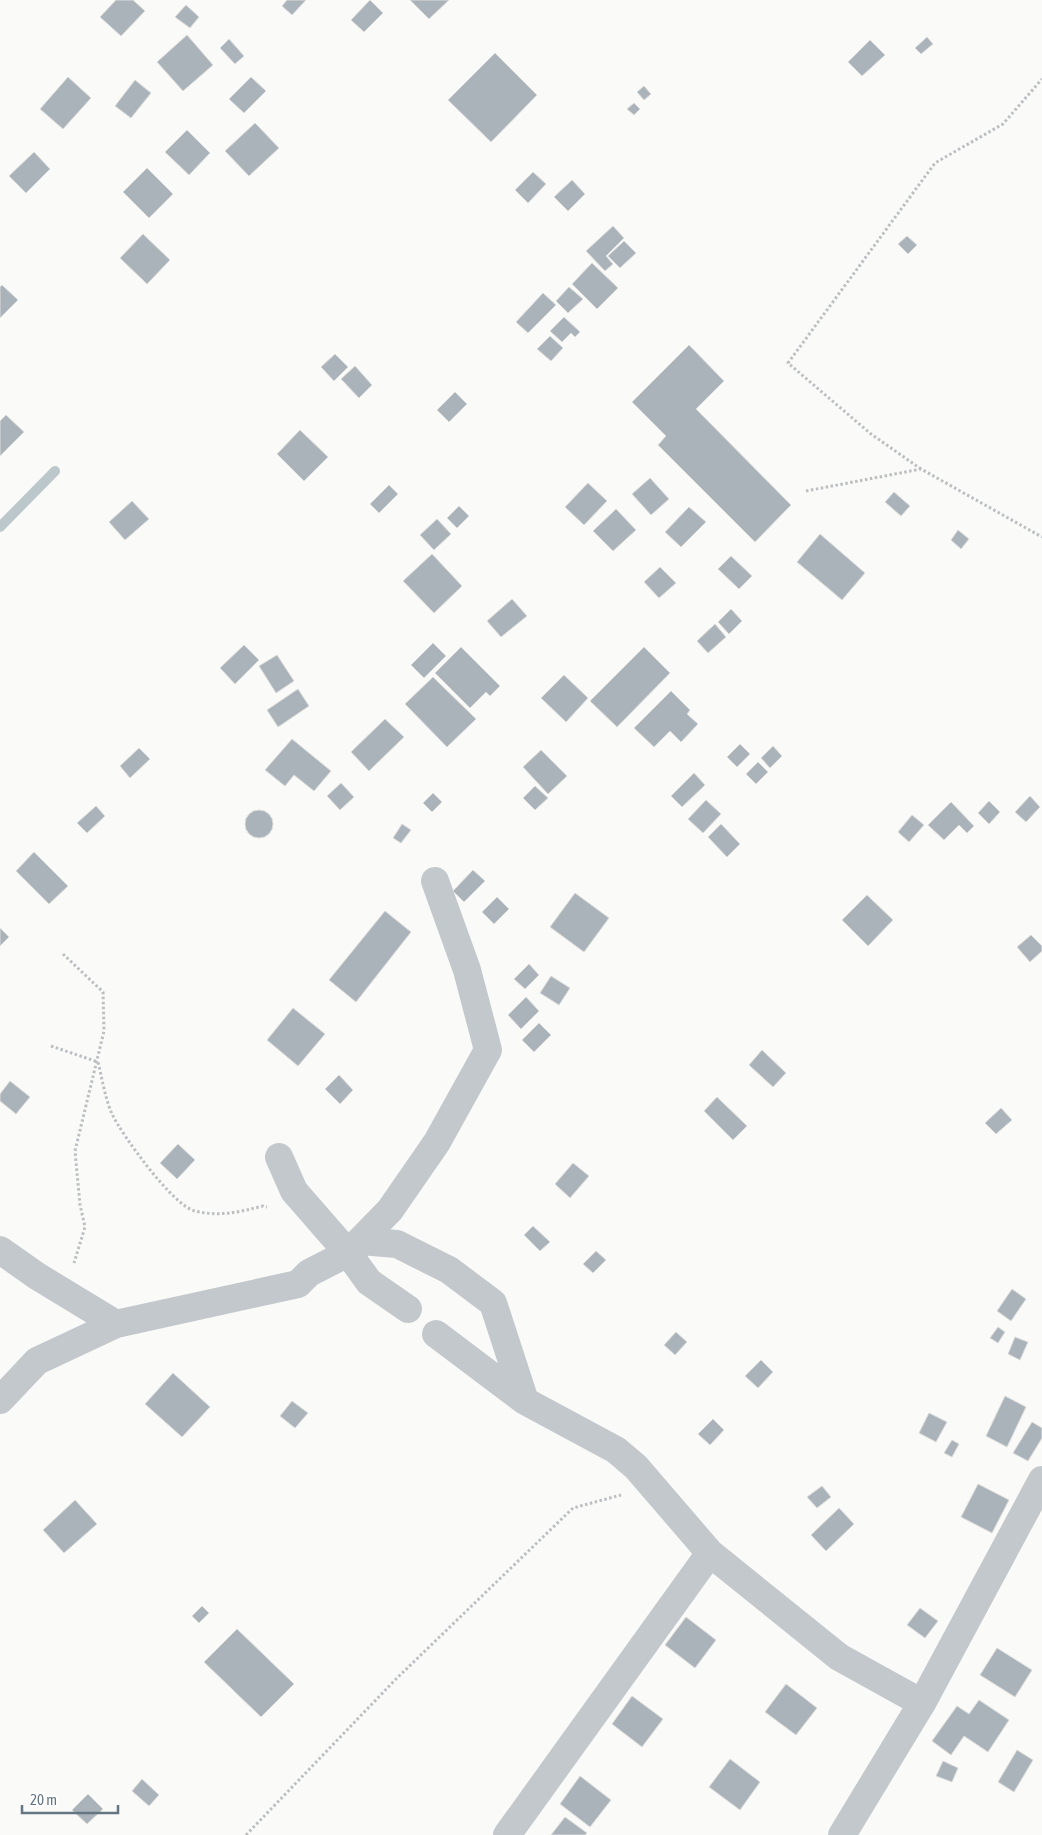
<svg xmlns="http://www.w3.org/2000/svg" width="1042" height="1835" viewBox="0 0 1042 1835" font-family="'Asap Condensed',sans-serif">
<rect width="100%" height="100%" fill="#fafaf8"/>
<g fill="none" stroke-linecap="round" stroke-linejoin="round">
<!-- stream -->
<path stroke="#bbc7cb" stroke-width="10" d="M0,527L55,471"/>
</g>
<!-- building -->
<path fill="#aab3b9" stroke="#dcdcda" d="M116,0H133L145,11L121,36L100,17Z
M287,0H306L292,15L282,6Z
M370,0L383,13L364,32L351,20Z
M410,0H449L429,19Z
M186,5L199,17L190,28L175,17Z
M187,35L213,65L183,91L157,62Z
M927,37L933,44L921,54L915,48Z
M229,39L244,56L235,64L220,48Z
M870,40L885,55L862,76L848,62Z
M495,53L537,95L491,142L448,100Z
M68,77L91,98L63,129L40,109Z
M251,77L266,91L244,113L229,99Z
M135,80L151,93L131,118L115,106Z
M644,86L651,94L644,100L637,92Z
M634,103L640,109L634,115L627,109Z
M255,123L279,148L249,176L225,151Z
M187,130L210,153L189,175L165,152Z
M34,152L50,169L26,193L9,176Z
M147,168L173,194L149,218L123,192Z
M533,172L546,184L528,203L515,190Z
M572,180L585,194L568,211L554,197Z
M613,226L624,238L606,256L613,264L605,271L586,251Z
M143,234L170,260L147,284L120,258Z
M907,236L917,245L908,254L898,244Z
M624,241L636,253L620,268L608,256Z
M592,263L618,288L597,309L572,284Z
M2,285L18,300L0,318V287Z
M569,287L583,299L568,313L556,301Z
M543,293L556,305L528,333L516,322Z
M564,317L580,332L575,337L571,333L562,342L550,331Z
M550,336L563,348L551,361L537,349Z
M689,345L724,381L696,409L791,505L755,542L658,445L666,436L632,402Z
M335,354L348,367L334,381L321,367Z
M355,366L372,385L359,398L341,379Z
M455,392L467,404L449,422L437,410Z
M6,415L24,432L0,456V421Z
M300,430L328,457L304,481L277,454Z
M650,478L669,499L651,515L632,494Z
M588,483L607,501L584,525L565,507Z
M389,485L398,494L379,513L370,504Z
M894,492L910,506L901,516L885,502Z
M132,501L149,519L125,540L109,522Z
M459,506L469,516L457,528L447,518Z
M689,507L706,522L681,547L665,532Z
M616,509L636,530L613,551L593,531Z
M437,519L451,534L434,550L420,535Z
M958,530L969,539L961,549L951,540Z
M820,534L865,573L842,600L797,562Z
M432,554L462,586L434,613L403,581Z
M731,556L752,576L739,589L718,569Z
M660,567L676,583L659,598L644,582Z
M512,599L527,616L501,637L487,621Z
M731,609L742,621L729,634L718,622Z
M715,624L726,637L708,653L697,641Z
M433,643L446,656L424,678L411,665Z
M244,645L259,660L235,684L220,668Z
M461,647L500,686L490,696L486,692L470,708L435,673Z
M644,647L670,673L617,727L590,701Z
M277,655L294,681L276,693L259,666Z
M564,675L588,698L566,722L541,698Z
M433,677L476,719L447,747L405,704Z
M298,689L309,706L278,727L267,710Z
M671,691L690,710L687,714L698,724L681,742L670,731L654,747L634,728Z
M385,719L404,737L369,771L351,752Z
M292,739L331,771L314,791L294,775L285,786L265,770Z
M740,744L750,754L737,767L727,757Z
M773,746L782,756L770,768L761,758Z
M139,748L150,759L130,778L120,766Z
M541,750L567,776L548,794L523,767Z
M758,762L768,772L756,784L746,774Z
M694,773L705,785L682,807L671,796Z
M341,783L354,797L340,810L327,796Z
M535,786L548,798L535,810L523,798Z
M433,793L442,802L432,812L423,803Z
M1030,796L1040,807L1026,822L1015,812Z
M706,800L721,814L703,833L688,819Z
M989,801L1000,812L989,824L978,813Z
M951,802L974,826L967,833L959,825L944,840L928,825Z
M96,806L105,816L87,833L77,823Z
M245 824a14 14 0 1 1 28 0a14 14 0 1 1-28 0Z
M912,815L924,825L909,842L898,832Z
M402,824L411,830L401,843L393,838Z
M721,824L740,844L727,857L708,837Z
M34,852L68,886L49,904L16,871Z
M473,870L485,881L464,902L453,891Z
M575,893L609,918L584,952L550,927Z
M867,895L893,920L868,946L842,920Z
M497,897L509,909L494,924L482,912Z
M385,911L411,932L356,1002L329,980Z
M0,928L9,937L0,946Z
M1031,935L1042,946V951L1030,962L1017,947Z
M529,964L539,975L525,989L514,979Z
M551,976L570,988L559,1005L540,993Z
M526,997L539,1011L521,1029L508,1015Z
M293,1008L325,1034L298,1066L267,1040Z
M539,1023L551,1035L534,1052L522,1040Z
M762,1050L786,1073L773,1087L749,1065Z
M339,1075L353,1090L340,1104L325,1089Z
M10,1081L30,1097L16,1114L0,1101V1094Z
M717,1097L747,1126L733,1140L704,1111Z
M1001,1108L1012,1120L996,1134L985,1123Z
M178,1144L195,1160L177,1179L160,1163Z
M573,1163L589,1176L570,1198L555,1184Z
M533,1226L550,1242L540,1251L524,1235Z
M596,1251L606,1260L593,1273L583,1264Z
M1012,1289L1026,1299L1011,1321L997,1311Z
M998,1327L1005,1332L998,1343L990,1338Z
M676,1332L687,1342L675,1355L664,1345Z
M1015,1337L1028,1342L1020,1360L1008,1354Z
M761,1360L773,1372L758,1388L745,1376Z
M173,1373L210,1407L182,1437L145,1404Z
M1005,1396L1026,1407L1007,1447L986,1436Z
M292,1401L308,1413L295,1428L280,1416Z
M929,1413L947,1422L936,1442L919,1433Z
M713,1419L724,1430L710,1445L698,1434Z
M1032,1422L1042,1428V1438L1028,1461L1013,1453Z
M952,1440L959,1444L952,1457L944,1453Z
M978,1484L1009,1500L992,1533L961,1517Z
M822,1486L831,1497L817,1508L807,1497Z
M75,1500L97,1524L64,1553L43,1530Z
M839,1508L854,1524L826,1551L811,1535Z
M202,1606L209,1613L199,1623L192,1616Z
M920,1608L938,1621L925,1638L907,1625Z
M686,1617L716,1640L695,1668L665,1645Z
M237,1629L294,1684L261,1717L204,1662Z
M997,1648L1032,1670L1015,1697L980,1675Z
M786,1684L817,1708L796,1735L765,1712Z
M632,1696L663,1719L642,1747L612,1724Z
M979,1700L1009,1720L988,1752L964,1736L951,1755L932,1741L957,1706L969,1714Z
M1017,1750L1033,1760L1014,1792L998,1782Z
M730,1759L760,1782L740,1810L709,1787Z
M943,1761L958,1768L952,1782L936,1776Z
M580,1776L611,1800L590,1827L560,1804Z
M142,1779L159,1795L149,1806L132,1791Z
M88,1794L103,1809L87,1824L72,1810Z
M565,1817L587,1833L585,1835H551Z"/>
<g fill="none" stroke-linecap="round" stroke-linejoin="round">
<!-- path -->
<path stroke="#bbbfc2" stroke-width="3" stroke-dasharray="2.5 2.5" stroke-linecap="butt" d="M921,469L871,434L788,363L935,163L1003,124L1042,79
M806,491L921,469L1042,537
M63,954L103,992L104,1031L75,1151L80,1205L85,1227L74,1263
M51,1046L98,1062C102,1078 105,1098 112,1114C122,1135 173,1206 195,1211C220,1217 239,1212 263,1206L267,1207
M246,1835L396,1679L573,1508L621,1495"/>
<!-- minor -->
<path stroke="#c3c8cc" stroke-width="28" d="M279,1157L294,1191L348,1253L390,1210L437,1142L488,1050L467,970L435,881
M360,1241L397,1244L449,1270L493,1303L525,1401
M0,1250L37,1276L116,1324
M436,1334L525,1401L616,1450L636,1467L710,1553L839,1657L922,1703
M0,1400L37,1361L116,1324L298,1284L309,1273L348,1253L369,1282L408,1309
M507,1835L710,1553"/>
<!-- tertiary -->
<path stroke="#c3c8cc" stroke-width="28" d="M842,1835L922,1703L1042,1480"/>
</g>
<!-- scale -->
<path d="M22 1805v8h96v-8" fill="none" stroke="#657683" stroke-width="2.5"/>
<text x="30" y="1805" font-size="15" fill="#657683" stroke="#ffffff" stroke-width="4" paint-order="stroke">20 m</text>
</svg>
